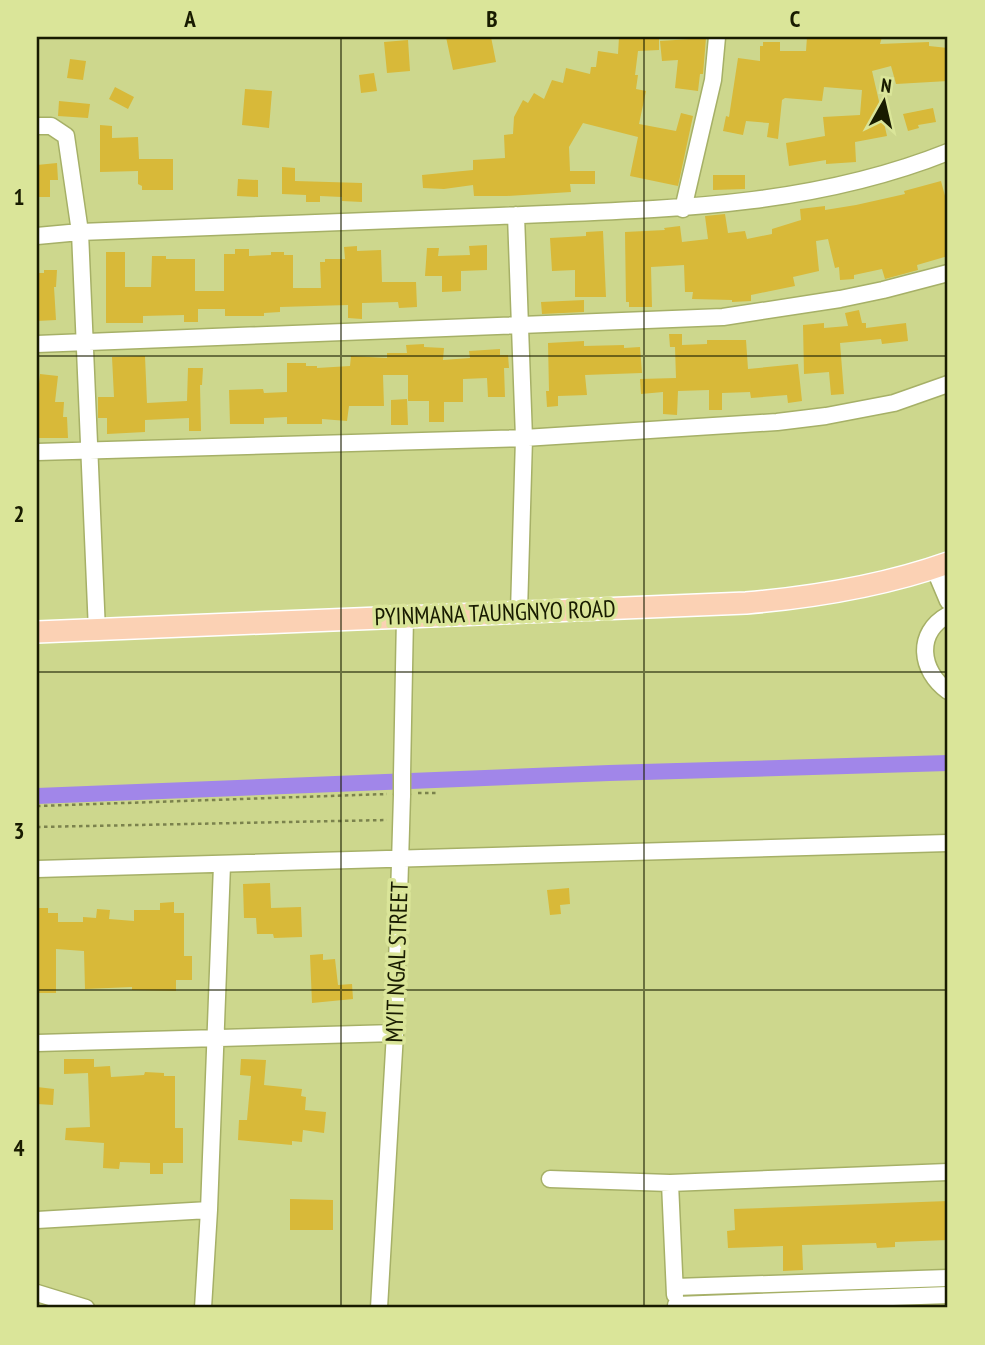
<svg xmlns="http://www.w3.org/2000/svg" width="985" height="1345" viewBox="0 0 985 1345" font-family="'PT Sans Narrow',sans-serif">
<rect width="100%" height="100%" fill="#cdd78d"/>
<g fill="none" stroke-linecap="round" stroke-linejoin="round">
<!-- canal -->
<path stroke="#a186e9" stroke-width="16" d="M37,796L609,773L948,763"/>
</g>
<!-- building -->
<path fill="#d8b939" d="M446,37H491L496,62L453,70Z
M619,37L659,38V50L638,51L635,75H638L636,89L646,91L639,124L676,131L681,113L693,116L678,186L630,176L638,137L583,123L569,147L570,171H595V184H570L571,192L507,196H474L473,185L444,189L423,188L422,175L473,170V160L505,158L504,135L513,134L514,117L523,100L528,103L534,93L544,99L552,80L563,83L566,68L590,74L591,67H596L598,51L618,54Z
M807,37H882L880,44L929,42V46L948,48V81L896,84L891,66L872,71L887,136L855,142L856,162L826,164V160L789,166L786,143L825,136L823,117L860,115L862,90L824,87L822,101L785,98L782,100L778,139L767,137L769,123L746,121L743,135L723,131L726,116L729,117L738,58L760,61V46H763V42H780V51H806Z
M706,38L703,74H700L698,91L675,88L678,60L662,61L660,41Z
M408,40L410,71L387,73L384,42Z
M70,59L86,61L83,80L67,78Z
M374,73L377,91L361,93L359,75Z
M115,87L134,97L128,109L109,99Z
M245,89L272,91L269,128L242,125Z
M59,101L90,104L88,118L58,116Z
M933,108L936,122L918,125L919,128L908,131L903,114Z
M100,125L112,126V138L138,137L139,159H173V190H142V186L138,184V171L100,172Z
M57,163L58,180H50V197H37V165Z
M282,167L295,168V181L362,183V202L342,201V197L320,196V202H306V195L282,194Z
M713,175H745V189L713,190Z
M238,179L258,180V197L237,196Z
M941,181L948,207V256L917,265L918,270L885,279L882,269L854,275V279L840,280L839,267L835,268L828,239L816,241L819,271L793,277L795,286L751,295V301L732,302V300L692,299L693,292H685L684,265L651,267L652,307H629V302H626L625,232L665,230L664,228L680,226L682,242L708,239L705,216L725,214L728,233L745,231L747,239L772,234V229L801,220L800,209L825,206V210L856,205L905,194L904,191Z
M603,231L606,297H575V270L552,271L550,238L586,236V232Z
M487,245V270L461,271V291L442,292V276H425L427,248H439L438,256L470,255L469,246Z
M357,246V251L381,250L382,282H416L417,307L399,308L398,302L362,303V319L348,318V305L280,307V312L264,313V316H225V309H198V322H184V315L143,316V323H106V252H125V287H151L152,256H166V259H195V291H224V254H235V249H249V256L271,255V252H284V255H293V288H321L320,262H325V259H345L344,247Z
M44,270H57L56,287H54L56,320L37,321V273H44Z
M584,300V312L542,314L541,302Z
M859,310L862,323H866V328L906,323L908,341L882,344L881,339L840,343L844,394L831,395L829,372L804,374L803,325L824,323V328L848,326L845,313Z
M669,334H682V345L707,344V340H746L748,369L798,364L802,401L788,403L787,395L751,398L750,392L722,393V410H709V390L678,391L677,415L663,414V392L641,394L640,379L676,378L675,347H670Z
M584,341V346L624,345V348L640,347L642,373L585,375L587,395L558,396V406L547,407L546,391H549L548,343Z
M424,344V347L444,348L443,360L470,358L469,351L500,349V355H508L509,368H504L505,397H488L487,378L463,379V402H444V422H429V401H408V375H383L384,406H349L347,421L322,419V424H287V417L264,418V424H230L229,390L263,389L264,393L287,392V363H306V366H317V368L350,366L351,356L387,358V353H407L406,345Z
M145,356L147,403L187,401L188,368H203L202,385H200L201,431H189V418L145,420V432L107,434V418H98V397H114L112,357Z
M40,374L58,376L55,402H64L63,417H67L68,438H37V402Z
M407,399L408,425H391V400Z
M270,883L271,908L301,907L302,937L274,938L273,934H257L256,918H244L243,884Z
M569,888L570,904L560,905L561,914L550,915L547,890Z
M174,902V913H184V956H192V980H176V991L132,990V987L85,989L84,951L56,949V993H37V908H48V913H58V922H83V917L96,918L97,909L110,910L109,919L134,921V910H160V903Z
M323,954V960L335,959L338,985L352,984L353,999L312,1003L310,955Z
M64,1059H94V1067L110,1066L111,1077L144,1075L145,1072L164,1073V1076H175V1128H183V1163H163V1174H150V1163L120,1162L119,1169L103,1168L104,1143L65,1140L66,1128L90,1127L88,1073L64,1074Z
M241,1059L266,1060L264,1085L302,1089L301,1096L306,1097L305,1110L326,1112L324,1133L303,1130L302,1142L292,1141V1145L238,1140L239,1120H247L251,1076L240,1075Z
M37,1087L54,1089L53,1105L37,1104Z
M290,1199L333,1200V1230H290Z
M948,1201V1240L895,1242V1247L877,1248L876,1243L802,1245L803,1270L783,1271V1246L728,1248L727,1231L735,1230L734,1209Z"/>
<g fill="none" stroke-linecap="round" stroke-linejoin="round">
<!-- minor casing -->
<g stroke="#a6b067" stroke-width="19">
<path id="minor" d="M37,126H51L66,136L80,232L97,631
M683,209L713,80L717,37
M516,215L524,438L519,612
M37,236L80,232C220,227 359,221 499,216C652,209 803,210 948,152
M37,344L723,317L840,299L883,290L948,273
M37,452L524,438L777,422L826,416L894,403L948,384
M934,568L948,601
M948,615C915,633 920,671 948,691
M402,775L405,616
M37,869L948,843
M37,1043L395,1033
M550,1179L670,1183L948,1172
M670,1183L675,1295
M209,1210L222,865
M37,1220L209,1210L203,1308
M675,1287L948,1278
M37,1293L86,1308
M676,1305L948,1295
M379,1308L395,1033L402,795"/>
</g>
<!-- major casing -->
<g stroke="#fff" stroke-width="24">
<path id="major" d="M37,632L746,603C816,597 883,586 948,563"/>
</g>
<!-- path -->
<path stroke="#7b824d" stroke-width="2.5" stroke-dasharray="3.5 3.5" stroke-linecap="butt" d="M418,793H436
M37,806L387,794
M37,827L387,820"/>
<!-- minor -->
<use href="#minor" stroke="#fff" stroke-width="16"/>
<!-- major -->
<use href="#major" stroke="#fbd1b4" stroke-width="21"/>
<!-- minor-bridge casing -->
<g stroke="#a6b067" stroke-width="19" stroke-linecap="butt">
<path id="minor-bridge" d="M402,795V775"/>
</g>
<!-- minor-bridge -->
<use href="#minor-bridge" stroke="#fff" stroke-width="16"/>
</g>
<!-- grid -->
<path fill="none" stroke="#181b00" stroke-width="2" stroke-opacity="0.55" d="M341,37V1308M644,37V1308M37,356H948M37,672H948M37,990H948"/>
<g text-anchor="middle" stroke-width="7" stroke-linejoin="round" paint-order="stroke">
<!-- street labels -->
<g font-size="24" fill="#181b00" stroke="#dae599">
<text transform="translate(495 613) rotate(-2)" y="8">PYINMANA TAUNGNYO ROAD</text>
<text transform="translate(397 962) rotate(-88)" y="8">MYIT NGAL STREET</text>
</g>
</g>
<!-- border -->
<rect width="985" height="1345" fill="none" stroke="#dae599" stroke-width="77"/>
<!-- north arrow -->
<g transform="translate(884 102) rotate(8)" stroke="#dae599" stroke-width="5" paint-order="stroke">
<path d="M0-5L12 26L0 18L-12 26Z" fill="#181b00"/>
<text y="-10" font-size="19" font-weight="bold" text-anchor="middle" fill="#181b00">N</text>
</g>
<rect x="38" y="38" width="908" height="1268" fill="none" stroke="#181b00" stroke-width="2.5"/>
<g font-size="23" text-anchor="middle" font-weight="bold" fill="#181b00">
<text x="190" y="27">A</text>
<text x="492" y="27">B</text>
<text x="795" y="27">C</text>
<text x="19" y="205">1</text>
<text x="19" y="522">2</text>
<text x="19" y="839">3</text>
<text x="19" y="1156">4</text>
</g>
</svg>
